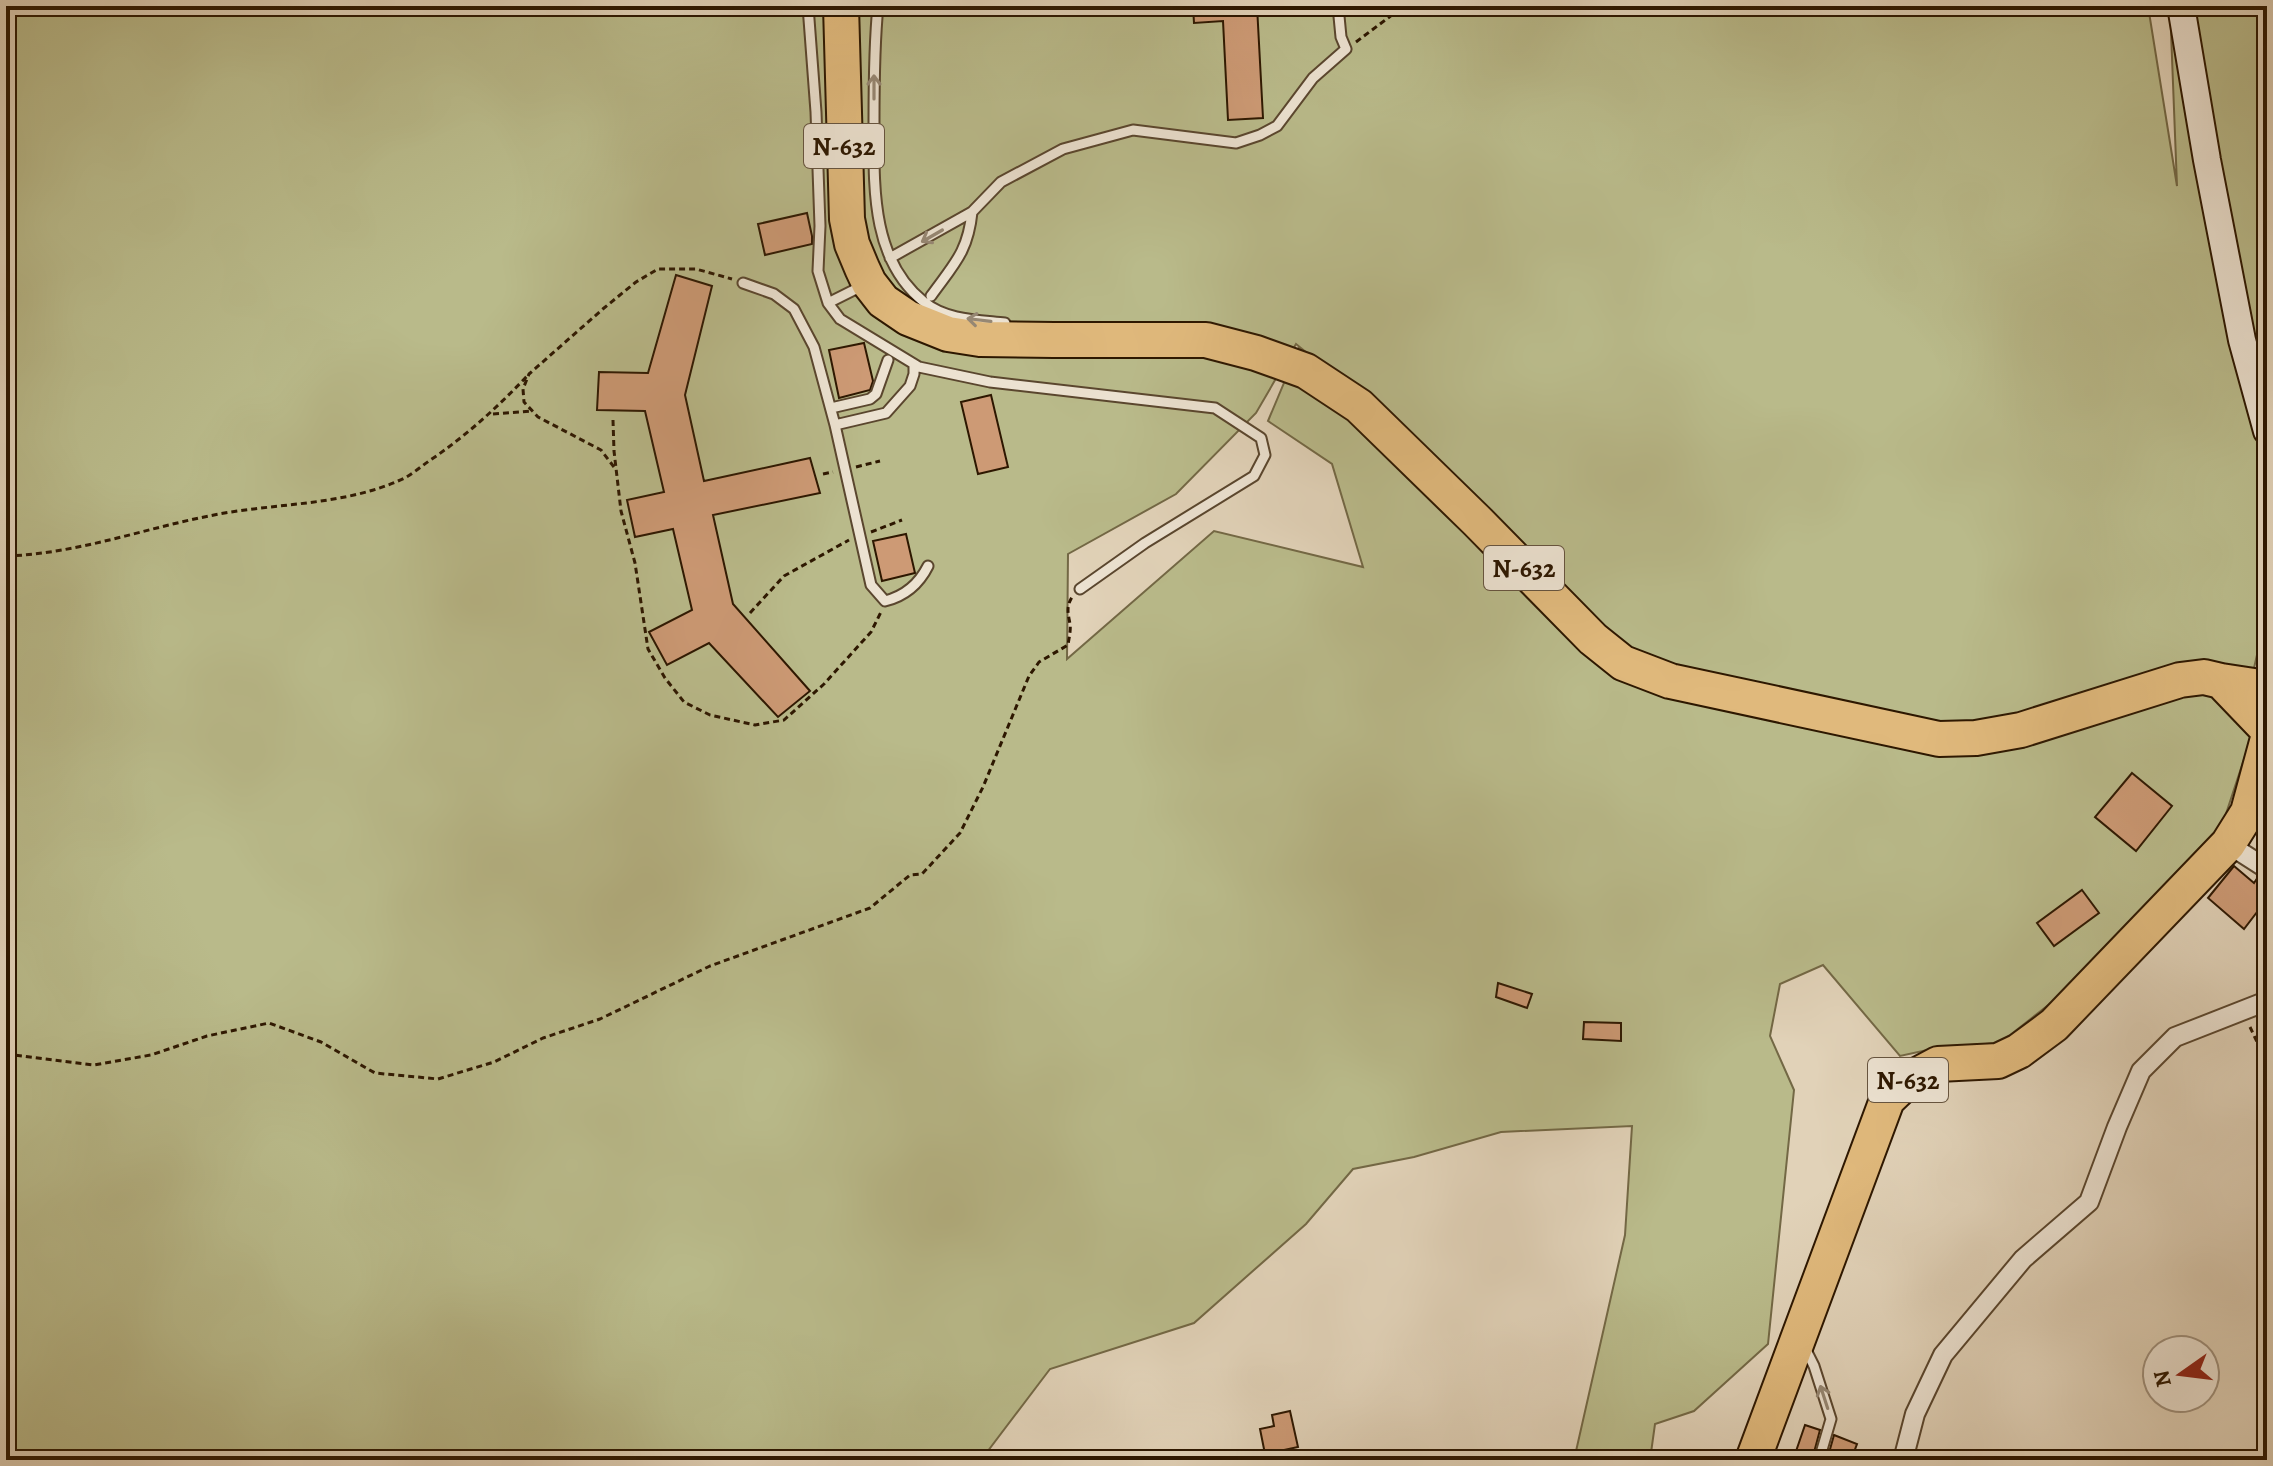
<svg xmlns="http://www.w3.org/2000/svg" width="2273" height="1466" viewBox="0 0 2273 1466" font-family="Alegreya,serif">
<rect width="100%" height="100%" fill="#e1d2b8"/>
<filter id="stains"><feTurbulence type="fractalNoise" baseFrequency=".0025" numOctaves="4"/><feColorMatrix values="0 0 0 0 .2 0 0 0 0 .09 0 0 0 0 .02 0 0 0 .5 -.17"/></filter>
<radialGradient id="worn" r=".72"><stop offset=".6" stop-color="#630" stop-opacity="0"/><stop offset="1" stop-color="#630" stop-opacity=".3"/></radialGradient>
<!-- green -->
<path fill="#b9ba8a" stroke="#736845" stroke-width="2" fill-rule="evenodd" d="M6,6H2148L2177,186L2170,6H2267V611L2252,677L2250,741L2218,838L2056,999L2000,1043L1941,1047L1900,1056L1823,965L1780,984L1770,1036L1794,1090L1768,1344L1694,1411L1655,1424L1650,1460H1574L1625,1235L1632,1126L1501,1132L1414,1157L1353,1169L1306,1224L1194,1323L1050,1369L981,1460H6ZM1296,344L1355,392L1299,347L1268,421L1332,464L1363,567L1214,531L1067,659L1068,554L1176,494L1256,413Z"/>
<!-- building -->
<path fill="#cd9a75" stroke="#2d1700" stroke-width="2" d="M1193,6H1257L1263,118L1228,120L1223,21L1194,23Z
M807,213L812,236V244L765,255L758,224Z
M676,275L712,286L685,395L704,481L810,458L820,493L713,515L733,604L810,691L778,717L709,643L667,665L649,632L692,610L673,529L635,537L627,500L664,492L645,411L597,410L599,372L648,373Z
M864,343L873,381L870,390L839,398L829,350Z
M991,395L1008,467L978,474L961,402Z
M906,534L915,573L882,581L873,541Z
M2132,773L2172,806L2136,851L2095,817Z
M2234,866L2254,883L2258,877L2267,881V899L2244,929L2208,898Z
M2082,890L2099,913L2054,946L2037,923Z
M1498,983L1532,994L1527,1008L1496,997Z
M1584,1022L1621,1023V1041L1583,1039Z
M1290,1411L1298,1447L1265,1454L1260,1429L1274,1426L1272,1415Z
M1805,1425L1820,1430L1812,1460H1793Z
M1834,1435L1857,1444L1851,1460H1827Z"/>
<g fill="none" stroke-linecap="round" stroke-linejoin="round">
<!-- lane casing -->
<g stroke="#5a462e" stroke-width="13">
<path id="lane" d="M808,6L816,112L820,226L818,271L828,303L840,319L919,367L990,382L1215,408L1261,438L1265,455L1254,476L1145,543L1080,589
M878,6C874,45 874,83 874,122C874,184 870,259 924,302C946,320 978,320 1005,323
M890,258L972,212L1001,182L1063,149L1133,130L1236,143L1260,135L1277,126L1313,78L1346,49L1341,37L1338,6
M743,283L774,294L794,309L814,347L835,425L871,585L885,601C905,596 919,584 928,566
M931,296C954,264 968,252 972,212
M828,303L864,285
M831,408L870,399L876,394L888,360
M835,425L886,413L910,386L914,374V364
M1804,1346L1814,1366L1831,1419L1819,1460"/>
</g>
<!-- street casing -->
<g stroke="#5a462e" stroke-width="22">
<path id="street" d="M2228,844L2267,869
M1903,1460L1915,1414L1943,1355L2023,1259L2089,1202L2117,1127L2141,1071L2175,1037L2267,1001"/>
</g>
<!-- secondary casing -->
<g stroke="#2d1700" stroke-width="30">
<path id="secondary" d="M2181,6L2207,160L2242,340L2267,431"/>
</g>
<!-- highway casing -->
<g stroke="#2d1700" stroke-width="38">
<path id="highway" d="M841,6L847,219L852,244L862,268L869,283L883,301L908,318L948,334L980,339L1054,340H1206L1256,353L1306,371L1359,406L1477,521L1593,639L1623,663L1670,681L1939,739L1976,738L2021,730L2180,680L2204,677L2221,681L2267,688
M2221,681L2267,729
M1753,1460L1887,1100L1908,1080L1938,1064L1998,1061L2019,1051L2054,1025L2228,844L2248,812L2267,742"/>
</g>
<!-- path -->
<path stroke="#2d1700" stroke-width="3" stroke-dasharray="6 4" stroke-linecap="butt" d="M1356,42L1404,6
M493,414L533,411
M613,420L614,451L621,511L635,563L648,649L665,678L684,702L710,715L755,725L784,720L824,684L871,632L881,612
M614,467L601,450L538,417L524,402L523,389L529,374L604,308L636,282L658,269H696L732,279
M856,467L880,461
M823,474L833,472
M871,532L902,520
M6,556C77,554 145,528 214,515C275,503 340,506 398,481C409,477 419,468 429,461C466,436 498,407 529,374
M750,613L784,576L849,540
M2250,1027L2258,1044L2267,1048
M6,1054L94,1065L151,1055L207,1036L269,1023L321,1042L375,1073L438,1079L494,1062L543,1038L600,1019L710,966L870,908L910,875L922,874L960,833L983,787L1029,676L1039,662L1068,645C1069,638 1071,630 1070,624C1068,613 1066,607 1072,597"/>
<!-- lane -->
<use href="#lane" stroke="#ece2d1" stroke-width="9"/>
<!-- street -->
<use href="#street" stroke="#ece2d1" stroke-width="18"/>
<!-- secondary -->
<use href="#secondary" stroke="#ece2d1" stroke-width="26"/>
<!-- highway -->
<use href="#highway" stroke="#e0b97c" stroke-width="34"/>
</g>
<!-- one-way arrows -->
<defs><path id="oneway-shaft" d="M-6 0H5M1.5-3L5.5 0L1.5 3" fill="none" stroke-width="1.6" stroke-linecap="round" stroke-linejoin="round" transform="scale(2)"/></defs>
<g stroke="#968773">
<use href="#oneway-shaft" transform="translate(874 87) rotate(-90)"/>
<use href="#oneway-shaft" transform="translate(932 236) rotate(150)"/>
<use href="#oneway-shaft" transform="translate(979 320) rotate(-173)"/>
<use href="#oneway-shaft" transform="translate(1824 1397) rotate(-108)"/>
</g>
<g text-anchor="middle" stroke-width="7" stroke-linejoin="round" paint-order="stroke">
<!-- shield labels -->
<g fill="#ece2d1" stroke="#66543f" stroke-width="2">
<rect x="804" y="124" width="80" height="44" rx="6"/>
<rect x="1484" y="546" width="80" height="44" rx="6"/>
<rect x="1868" y="1058" width="80" height="44" rx="6"/>
</g>
<g font-size="26" font-weight="bold" fill="#2d1700">
<text x="844" y="155">N-632</text>
<text x="1524" y="577">N-632</text>
<text x="1908" y="1089">N-632</text>
</g>
</g>
<!-- margin -->
<rect width="2273" height="1466" fill="none" stroke="#e1d2b8" stroke-width="32"/>
<rect x="8" y="8" width="2257" height="1450" fill="none" stroke="#2d1700" stroke-width="4"/>
<rect x="16" y="16" width="2241" height="1434" fill="none" stroke="#2d1700" stroke-width="2"/>
<!-- north arrow -->
<g transform="translate(2181 1374) rotate(256)"><circle r="38" fill="#ece2d1" stroke="#a0917d" stroke-width="2"/>
<path d="M0-6L14 30L0 20L-14 30Z" fill="#8f2418"/>
<text y="-12" font-size="22" font-weight="bold" text-anchor="middle" fill="#2d1700">N</text>
</g>
<rect width="100%" height="100%" filter="url(#stains)"/>
<rect width="100%" height="100%" fill="url(#worn)"/>
</svg>
